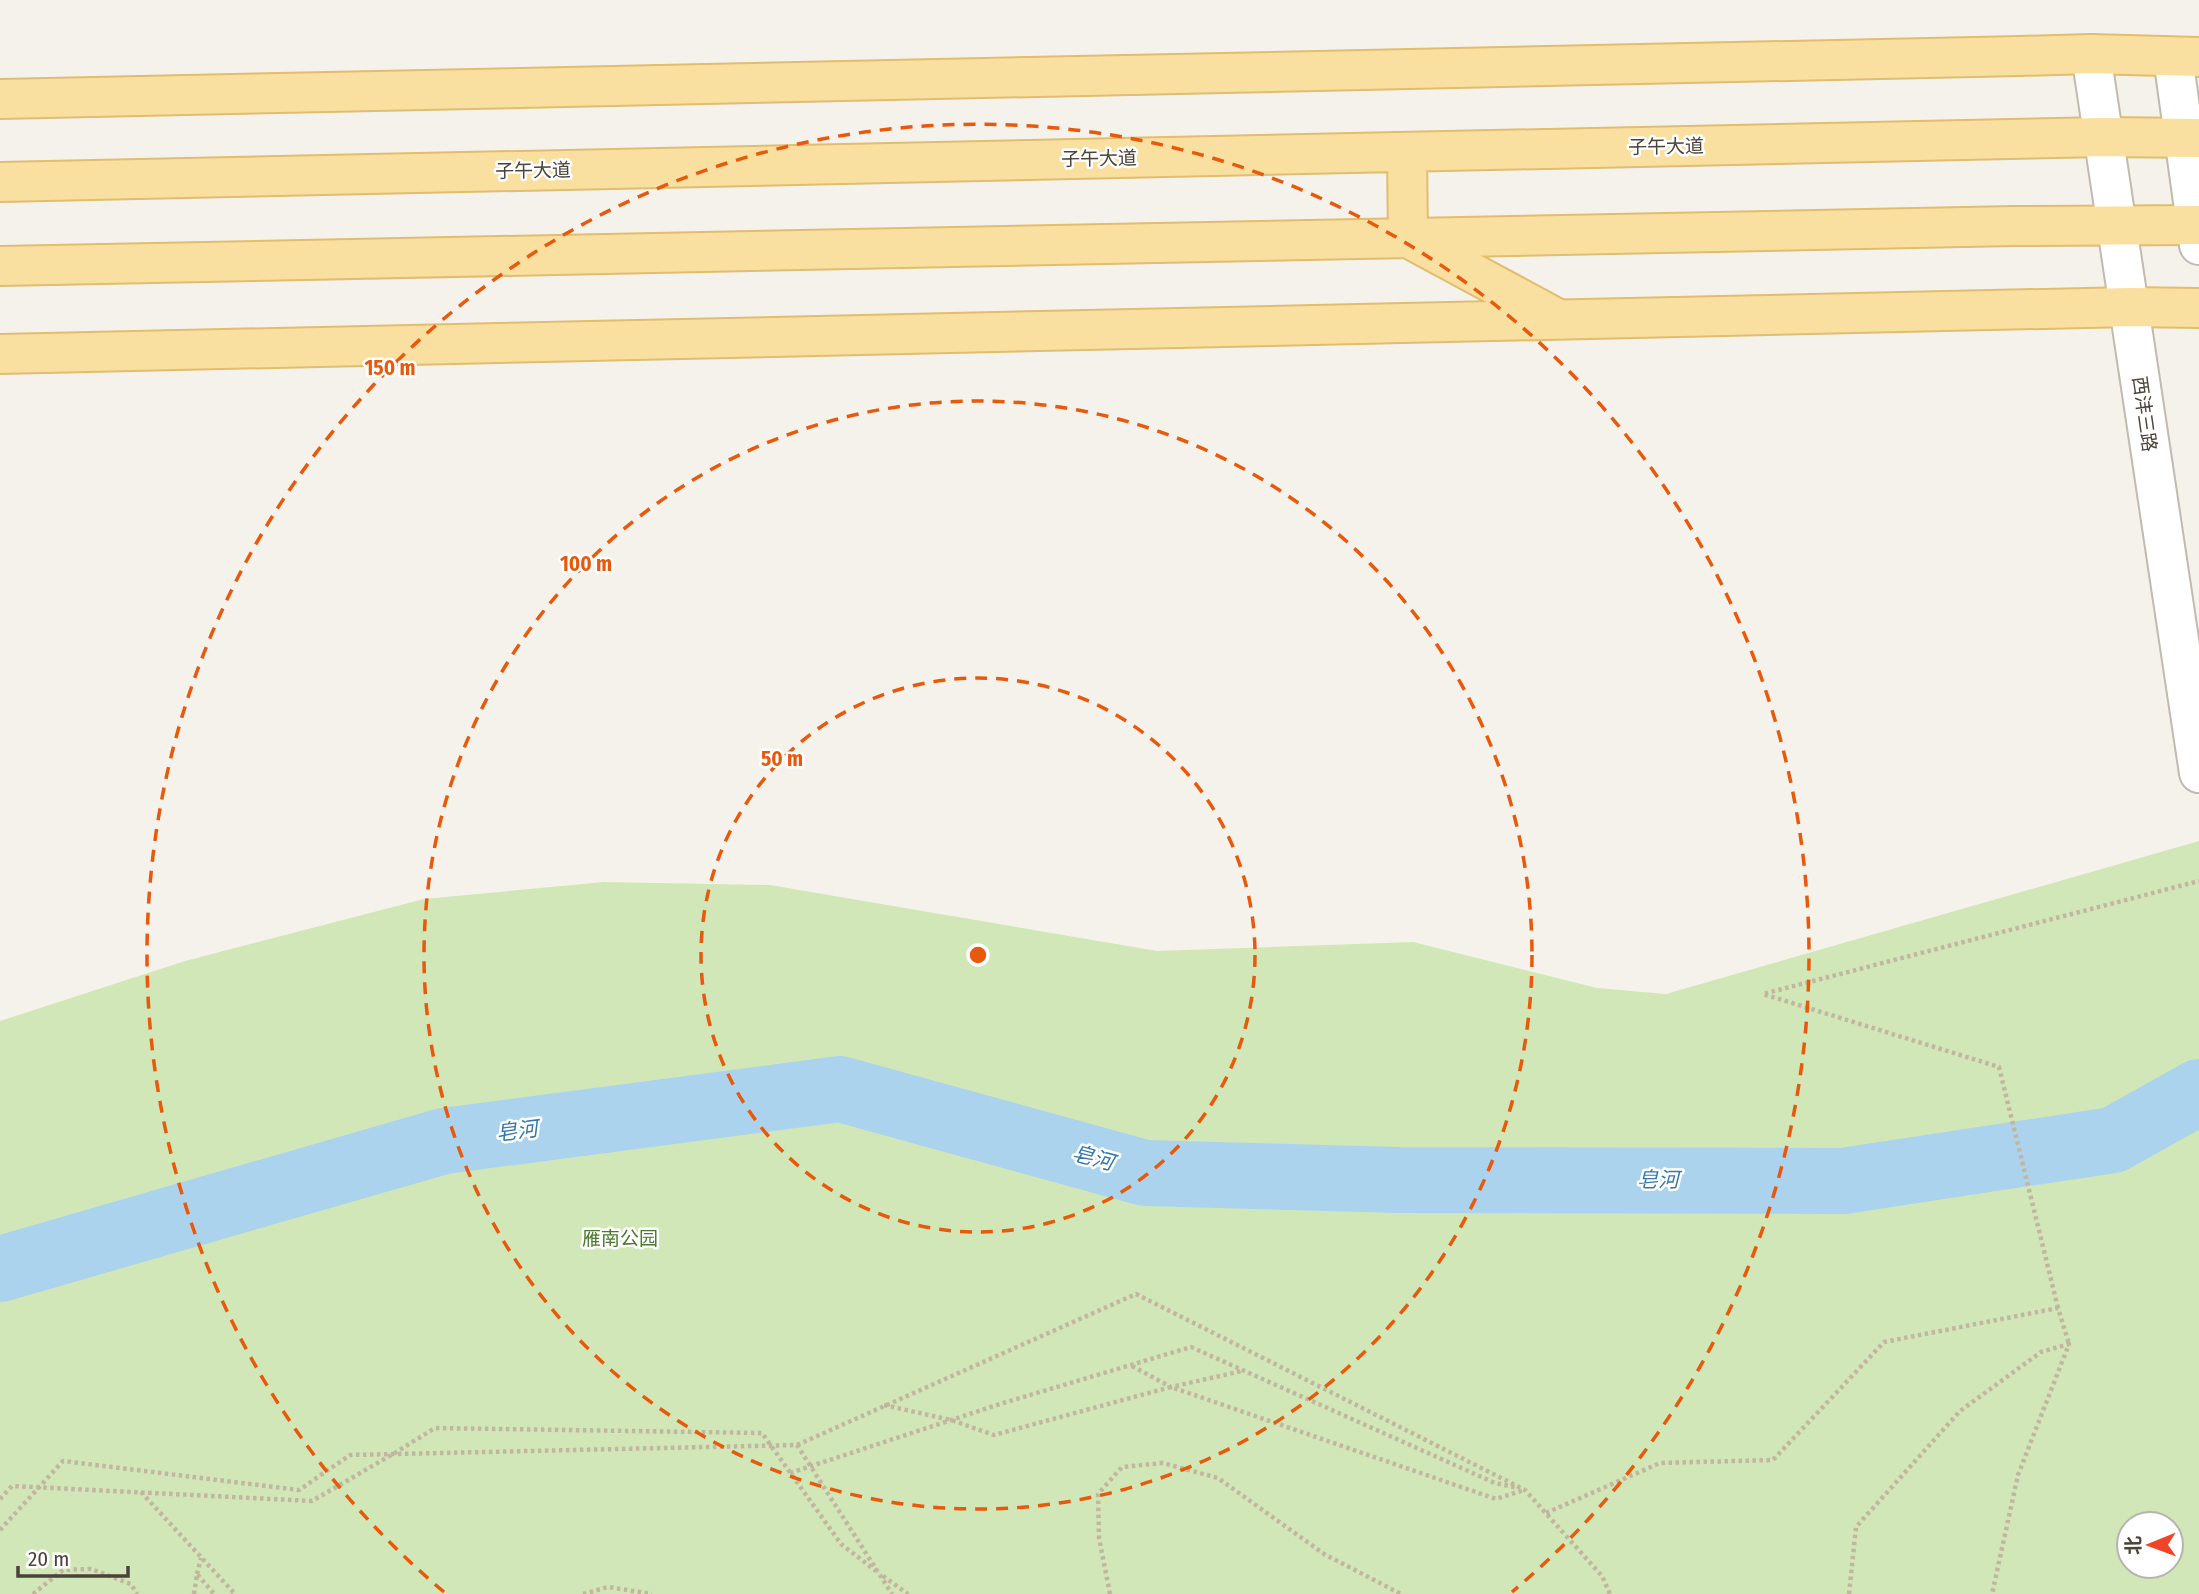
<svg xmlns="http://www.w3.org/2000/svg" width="2199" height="1594" viewBox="0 0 2199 1594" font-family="'Fira Sans Condensed','Noto Sans SC',sans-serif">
<rect width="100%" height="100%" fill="#f5f2ec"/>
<!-- green -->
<path fill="#d2e7b7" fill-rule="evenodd" d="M2199,841V1594H0V1021L185,961L424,899L604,882L770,885L1157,951L1413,942L1597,988L1666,994ZM2129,1524H2171V1566H2129Z"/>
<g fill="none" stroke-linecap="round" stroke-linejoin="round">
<!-- river -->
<path stroke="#acd3ee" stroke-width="66" d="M0,1269L444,1141L840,1089L1145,1173L1399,1180L1843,1181L2113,1140L2199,1092"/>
<!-- minor casing -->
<g stroke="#c1baae" stroke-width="42">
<path id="minor" d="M2091,54L2199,773
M2173,57L2199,245"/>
</g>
<!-- major casing -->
<g stroke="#e0bd6f" stroke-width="42">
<path id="major" d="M0,99L2020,56L2091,54L2199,57
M1407,152L1408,238L1558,319
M0,182L2103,137L2199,138
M0,266L2014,226L2199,225
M0,354L2130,307L2199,308"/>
</g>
<!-- path -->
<path stroke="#c2b6a0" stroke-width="4.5" stroke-dasharray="3.5 3.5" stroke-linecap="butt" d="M2058,1308L1999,1067L1763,994L2199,881
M1132,1366L1171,1387L1242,1371
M884,1405L951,1420L994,1435L1171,1387L1496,1499L1524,1490
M797,1445L1136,1294L1525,1490L1602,1576L1610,1594
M790,1473L1000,1404L1191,1347L1495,1483L1518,1488
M141,1492L235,1594
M0,1499L12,1486L312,1501L393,1454L435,1428L762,1433L841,1544L876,1571
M1546,1513L1660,1463L1773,1460L1884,1342L2058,1308L2069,1344
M0,1530L63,1461L299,1490L350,1455L797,1445L892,1594
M197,1574L201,1558
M883,1576L908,1594
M33,1594L63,1570L91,1569L131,1584L137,1594
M194,1594L197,1574L214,1594
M583,1594L608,1587L652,1594
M1110,1594L1099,1538L1098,1494L1122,1467L1163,1463L1218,1478L1324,1554L1401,1594
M1849,1594L1856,1527L1960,1411L2041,1352L2069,1344L2018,1475L1992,1594"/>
<!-- minor -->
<use href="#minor" stroke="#fff" stroke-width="38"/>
<!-- major -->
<use href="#major" stroke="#fae0a0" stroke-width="38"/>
</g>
<!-- distance rings -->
<g fill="none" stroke="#e8590c" stroke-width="3.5" stroke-dasharray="12 9">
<circle cx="978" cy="955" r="277"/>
<circle cx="978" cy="955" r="554"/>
<path d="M444 1592A831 831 0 1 1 1512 1592"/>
</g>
<g text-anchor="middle" stroke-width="5" stroke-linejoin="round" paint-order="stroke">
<!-- street labels -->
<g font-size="19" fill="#4a4339" stroke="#fff">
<text transform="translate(1666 146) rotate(-1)" y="7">子午大道</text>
<text transform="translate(1099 158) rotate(-1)" y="7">子午大道</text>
<text transform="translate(533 170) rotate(-1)" y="7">子午大道</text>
<text transform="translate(2145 414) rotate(82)" y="7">西沣三路</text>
</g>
<!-- park labels -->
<g font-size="19" fill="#4b7a2e" stroke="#fff">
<text x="620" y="1245">雁南公园</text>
</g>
<!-- water labels -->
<g font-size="21" font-style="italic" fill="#3479aa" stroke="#fff">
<text transform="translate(517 1131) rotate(-7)" y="7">皂河</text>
<text transform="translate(1093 1158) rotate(15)" y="7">皂河</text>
<text x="1658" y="1187">皂河</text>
</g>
</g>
<circle cx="978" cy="955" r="10" fill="#e8590c" stroke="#fff" stroke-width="3.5"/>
<g font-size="21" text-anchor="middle" font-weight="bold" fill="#e8590c" stroke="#fff" stroke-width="5" stroke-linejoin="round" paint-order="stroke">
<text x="390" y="375">150 m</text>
<text x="586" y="571">100 m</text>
<text x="782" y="766">50 m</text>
</g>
<!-- north arrow -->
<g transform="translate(2150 1545) rotate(269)"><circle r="33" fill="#ffffff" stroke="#b7b4b0" stroke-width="2"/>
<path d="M0-5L12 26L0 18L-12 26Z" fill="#f14427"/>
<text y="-10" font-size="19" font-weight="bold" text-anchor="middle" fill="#4a4339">北</text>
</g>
<!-- scale -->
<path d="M18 1566v10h110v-10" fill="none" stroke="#4a4339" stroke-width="3.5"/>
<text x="28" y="1566" font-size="21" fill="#4a4339" stroke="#ffffff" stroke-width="5" paint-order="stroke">20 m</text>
</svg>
